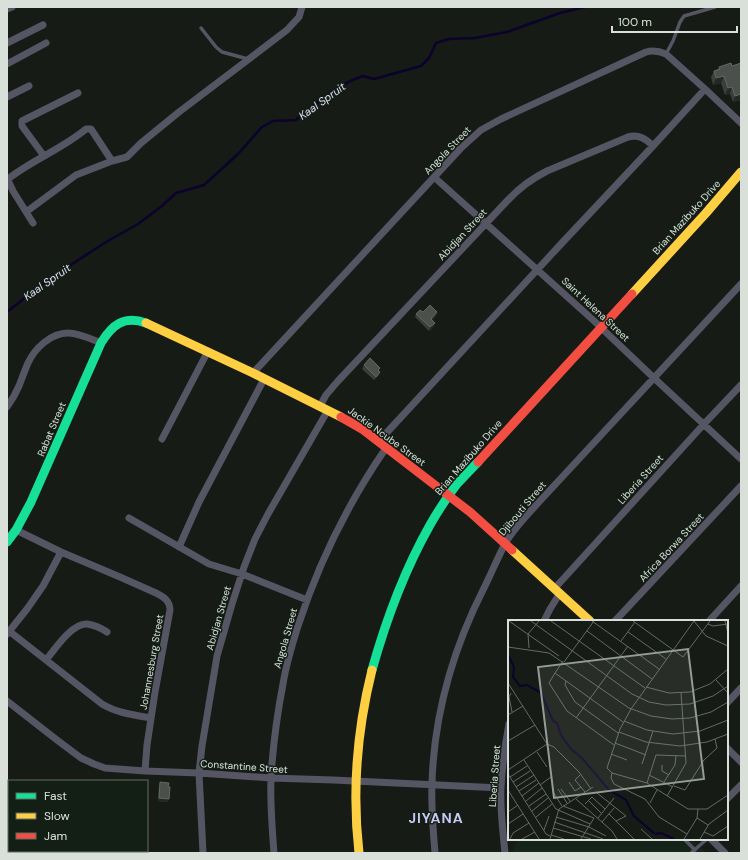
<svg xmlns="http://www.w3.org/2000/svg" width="748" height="860" viewBox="0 0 748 860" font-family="'DM Sans',sans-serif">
<rect width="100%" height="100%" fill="#161b16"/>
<!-- built -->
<path fill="#152418" d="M518,839H692L707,853H514L513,850Z"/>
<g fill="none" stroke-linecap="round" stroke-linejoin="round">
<!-- stream -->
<path stroke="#0c022c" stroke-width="2.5" d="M7,312L49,279L106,242L138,224L162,206L176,193L204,185L238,154L262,127L273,121L296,120L306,111L333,91L350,81L363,76L374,79L421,66L429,58L436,43L449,39L475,38L507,32L560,13L585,7"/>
<!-- lane -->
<path stroke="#555563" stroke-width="3.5" d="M201,28L216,47L222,52L248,59
M666,54L673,41L680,22L684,16L715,7
M684,839L695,850
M691,853L707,839"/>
<!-- street -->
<path stroke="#555563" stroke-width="7" d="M7,9L12,7
M7,43L43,25
M7,64L46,43
M7,97L29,86
M44,156L22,126V121L78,93
M434,177L592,319L654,378L741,459
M7,178L13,191L33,223
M8,179C32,160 62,149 86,129H91L112,161
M26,212L76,175L112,161L127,157L141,143L179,112L287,30L299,17L302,7
M253,373L461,148L481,130L501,119L646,52C653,50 659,51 666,54L705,89
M320,406L326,395L338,381L507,201C519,188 531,179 547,171L628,137C639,134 646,139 653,146
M7,407C12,400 16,393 19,386C22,378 25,370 28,363C35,348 51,333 68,333C79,333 91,339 101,343
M162,439L208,351
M379,441L561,244L653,146L705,89L741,123
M129,518L209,564L242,574L307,600
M16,530L61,552L120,577L156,593C164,597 170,601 170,610L155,692L147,745L145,771
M179,547L199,502L264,379
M555,588L704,424L741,385
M544,621L550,609L560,593
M615,621L741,486
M709,621L741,586
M9,631L102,704C117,713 134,715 151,718
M7,634L27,609L43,586L61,552
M46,660C55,649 72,623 87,624C95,625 101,628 107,632
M7,701L57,740L81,758L94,764L105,768L145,771L199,773L271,778L333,780L501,788
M727,703L741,688
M727,748L741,762
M7,788L9,790
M727,799L741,785
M711,839L725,853
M88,851L91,853
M203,853L199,773L202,746L217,656L232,604L244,567L255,539L268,514L328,410
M274,853C272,828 270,803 271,777C273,746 277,715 283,684C286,665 292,645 298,626C319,562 348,503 386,448
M435,853C433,830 431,807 432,783C434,715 453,649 484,588C491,574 497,559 505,544C513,529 527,515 539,502L741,284
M505,853C503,832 500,810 501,788C502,767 505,745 509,724"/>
<!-- fast -->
<path stroke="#16e098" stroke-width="9" d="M7,542L16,530L31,502L101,343C112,325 124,315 146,323
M372,670C386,620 404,571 430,525C438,511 447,497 457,484C464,477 471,469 478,462"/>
<!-- slow -->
<path stroke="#ffcf43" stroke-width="9" d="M632,294L706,213L741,172
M146,323L253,373L341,417
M512,550L590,621
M359,853C352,792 357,730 372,670"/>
<!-- jam -->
<path stroke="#f24e42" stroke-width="9" d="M341,417L362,429L470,512L512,550
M478,462L632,294"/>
</g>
<!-- wall -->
<path fill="#3b3f3b" d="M719,67L741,100L733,102L730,94L725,95L721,83L713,85L711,77L714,71L718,69Z
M423,312H437L436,316L432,320L435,323L434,326L429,331L415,317L416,314Z
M364,365L379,371L380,372L379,375L374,380L362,369Z
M160,782L168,802L158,801L159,786Z"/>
<!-- shaded-wall -->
<path fill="#252925" d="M724,76L721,83L713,85L716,78Z
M732,87L730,94L725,95L728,88Z
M741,94V100L733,102L735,96Z
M437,312L436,316L429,322L431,319Z
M435,323L434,326L429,331L430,327Z
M380,372L379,375L374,380L376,377Z
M159,798L169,799L168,802L158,801Z"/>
<!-- building -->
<path fill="#4c504c" stroke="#626762" d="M731,63L732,66L741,63V94L735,96L732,87L728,88L724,76L716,78L714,71L720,69L719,67Z
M430,305L437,312L431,319L435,323L430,327L416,314L420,310L423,312Z
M370,358L380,368L378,370L380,372L376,377L364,365Z
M160,782L169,783L168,787H170L169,799L159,798Z"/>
<g text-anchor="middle" stroke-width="3" stroke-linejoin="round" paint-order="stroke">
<!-- street labels -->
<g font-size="10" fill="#d9e0da" stroke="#131e15">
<text transform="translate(447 150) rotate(-46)" y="4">Angola Street</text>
<text transform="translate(686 217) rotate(-48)" y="4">Brian Mazibuko Drive</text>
<text transform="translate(462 234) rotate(-47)" y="4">Abidjan Street</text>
<text transform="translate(596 309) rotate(43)" y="4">Saint Helena Street</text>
<text transform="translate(51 429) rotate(-67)" y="4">Rabat Street</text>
<text transform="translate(387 436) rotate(36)" y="4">Jackie Ncube Street</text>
<text transform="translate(468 457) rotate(-49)" y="4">Brian Mazibuko Drive</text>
<text transform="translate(640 479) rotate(-48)" y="4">Liberia Street</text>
<text transform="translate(522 508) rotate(-50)" y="4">Djibouti Street</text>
<text transform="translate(671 547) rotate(-47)" y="4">Africa Borwa Street</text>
<text transform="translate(218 618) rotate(-74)" y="4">Abidjan Street</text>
<text transform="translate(285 638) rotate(-74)" y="4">Angola Street</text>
<text transform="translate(151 662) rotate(-80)" y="4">Johannesburg Street</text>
<text transform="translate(244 766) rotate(4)" y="4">Constantine Street</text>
<text transform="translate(494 776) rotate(-86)" y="4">Liberia Street</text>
</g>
<!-- water labels -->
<g font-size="11" font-style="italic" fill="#e1e1f7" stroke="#131e15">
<text transform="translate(322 101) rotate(-36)" y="4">Kaal Spruit</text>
<text transform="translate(47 282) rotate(-35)" y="4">Kaal Spruit</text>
</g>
<!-- district labels -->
<g font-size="14" font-weight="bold" letter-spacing="1" fill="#cac9f4" stroke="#131e15">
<text x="436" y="823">JIYANA</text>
</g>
</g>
<!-- overview -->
<g transform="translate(508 620)">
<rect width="220" height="220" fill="#161b16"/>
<path fill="none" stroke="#0c022c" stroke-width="2" d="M0,35L6,47L5,57L12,66L19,65L33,73L45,101L49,103L53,115L63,129L74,138L101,170L118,180L126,196L147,214L153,213L166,219"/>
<path fill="none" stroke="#646a64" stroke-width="1" d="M1,1L51,36M23,1L124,74L141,82L158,85L182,84L205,76L220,66M43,1L137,68M84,1L151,49M125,1L175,37L202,1M186,1L123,89L112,109L99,148L104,153L139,163L180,189H199L220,175M186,1L198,16L220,26M217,1L220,13M200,4L205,6L220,4M79,11L144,59M120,12L158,39M113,21L127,2M0,27L41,33L121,88L143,96L164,99L182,98L203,92L220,82M21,28L20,14L31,1M55,41L47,53L115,102M56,42L86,1M47,53L41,63L59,91L106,125M208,60L220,73M58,61L57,65L67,82L110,113M0,63L39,124L0,150M138,67L161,73L182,72L202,64L220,49M3,73L1,77L4,92M0,95L15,86M68,98L120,26M116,101L139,110L165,114L192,111L220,100M111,112L138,122L172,126L199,122L220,114M0,121L27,105M107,123L138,135M39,124L46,127L71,152L83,169M29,132L39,147M103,134L119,140M16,140L48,189L82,204M134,144L145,111M154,145V151L161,155M104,153L103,158L106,164L137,179L151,197L179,214M0,154L38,214L42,216M72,155L67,160L77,172M141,155L165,167M2,157L19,146M5,162L22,151M61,162L67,171L73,167M156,162L167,145L168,136M139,163L148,135L178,136M32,165L43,157M166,166L177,170L196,140L209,128L207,119M8,167L26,155M50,169L59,183M53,169L62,181M0,170L31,219M11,171L28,160M45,172L54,186M89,173L118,196L108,201M14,176L31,163M159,176L178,143L173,73M68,179L104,211L109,219M18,181L34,168M81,181L93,193M142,183L149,170M77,184L84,177L97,189M21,186L38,174M55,186L86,198L73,219M24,191L40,178M0,192L10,185M101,194L126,219M28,197L44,184M48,197L81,207M90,198L106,178M189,198L200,205M46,202L95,219M94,202L106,188M0,204L15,194M81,207L98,216M45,208L83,219M133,209L144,219M36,210L41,196M196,212L205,216L220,206M43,215L56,219M2,219L5,213L21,203M14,219L27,212M42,219L51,189L85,167M176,219L189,198L190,189M192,219L201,204L220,190"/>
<path fill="#959b95" fill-opacity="0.15" stroke="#959b95" stroke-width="2" d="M180,29L196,159L46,178L30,47Z"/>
<rect width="220" height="220" fill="none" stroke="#d9e0da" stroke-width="2"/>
</g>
<!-- border -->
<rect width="748" height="860" fill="none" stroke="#d9e0da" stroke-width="16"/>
<!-- legend -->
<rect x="8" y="780" width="140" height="72" fill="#131e15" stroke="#626c64"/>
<rect x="16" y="793" width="20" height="6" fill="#16e098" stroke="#626c64"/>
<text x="44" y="800" font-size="12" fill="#d9e0da">Fast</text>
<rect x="16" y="813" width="20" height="6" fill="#ffcf43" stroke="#626c64"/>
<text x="44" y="820" font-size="12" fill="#d9e0da">Slow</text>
<rect x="16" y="833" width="20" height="6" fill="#f24e42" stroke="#626c64"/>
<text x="44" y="840" font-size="12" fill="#d9e0da">Jam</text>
<!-- scale -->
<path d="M612 26v6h125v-6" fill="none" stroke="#d9e0da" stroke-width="2"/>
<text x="618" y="26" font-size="12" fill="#d9e0da" stroke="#131e15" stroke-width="3" paint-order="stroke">100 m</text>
</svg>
